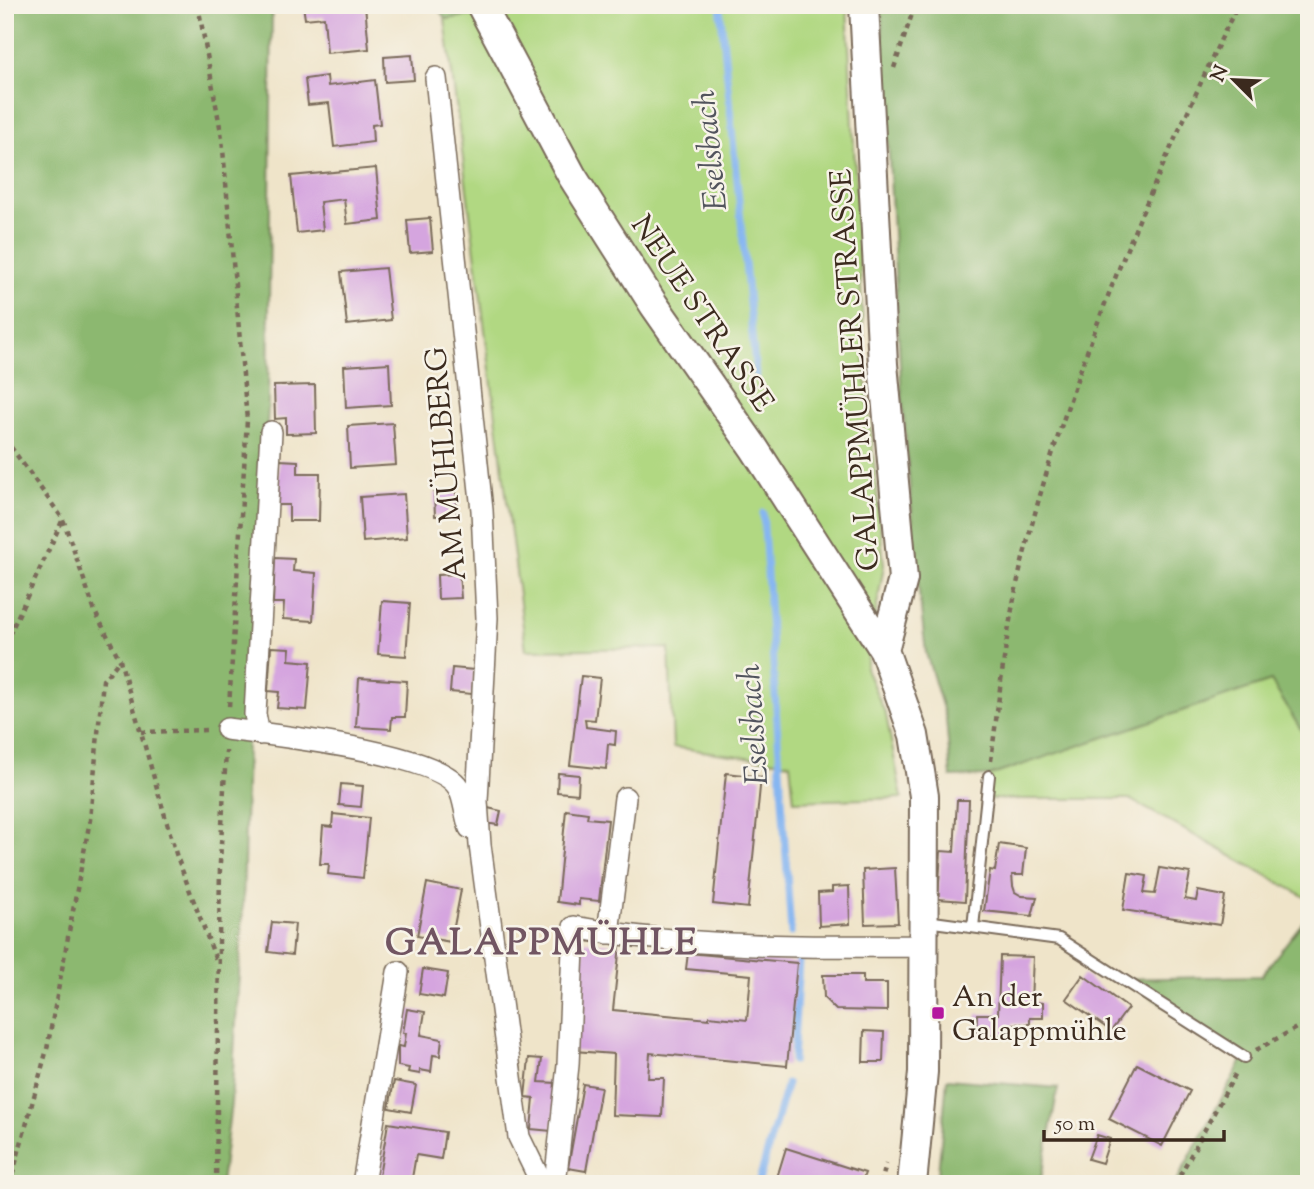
<svg xmlns="http://www.w3.org/2000/svg" width="1314" height="1189" viewBox="0 0 1314 1189" font-family="'Sorts Mill Goudy',serif">
<rect width="100%" height="100%" fill="#f7f3e8"/>
<filter id="ink" filterUnits="userSpaceOnUse"><feTurbulence type="fractalNoise" baseFrequency=".0143" numOctaves="2"/><feDisplacementMap in="SourceGraphic" scale="14" xChannelSelector="R" yChannelSelector="G"/><feConvolveMatrix kernelMatrix="1 2 1 2 8 2 1 2 1" color-interpolation-filters="sRGB"/></filter>
<filter id="wash" filterUnits="userSpaceOnUse"><feTurbulence type="fractalNoise" baseFrequency=".00686" numOctaves="4" result="noise"/><feDisplacementMap in="SourceGraphic" scale="28" xChannelSelector="R" yChannelSelector="G"/><feGaussianBlur stdDeviation="1.57" result="paint"/><feColorMatrix in="noise" values="0 0 0 0 0 0 0 0 0 0 0 0 0 0 0 0 0 1.4 0 .05"/><feComposite in="paint" operator="in"/></filter>
<g filter="url(#wash)">
<rect width="100%" height="100%" fill="#efe4c9"/>
<!-- green -->
<path fill="#b1d882" stroke="#768150" stroke-width="2" d="M552,5H847L865,369L884,565L866,669L886,715L902,798L794,801L790,763L673,747L669,648L526,650L445,19Z
M1271,680L1309,743V899L1129,799H987L989,776Z"/>
<!-- forest -->
<path fill="#8cb870" stroke="#647147" stroke-width="2" d="M5,5H272L268,408L247,741L243,907L231,1103L221,1184H5Z
M436,5H552L445,19Z
M881,5H1309V743L1271,681L989,776L951,777L946,719L926,653L918,584L901,384Z
M1309,914V1184H1175L1244,1057L1123,979L1261,976Z
M947,1079L1058,1088L1040,1184H937Z"/>
<g fill="none" stroke-linecap="round" stroke-linejoin="round">
<!-- stream -->
<path stroke="#86b6f1" stroke-width="7" d="M720,5L756,376
M763,513L791,933
M793,1061L799,960
M758,1184L787,1083"/>
</g>
<g id="blocks">
<!-- building -->
<path fill="#d5a5df" d="M303,5H365L369,49L327,53L324,17L305,19Z
M412,55L414,80L385,82L384,57Z
M327,76L328,86L375,80L380,124L372,125L373,142L334,147L329,103L308,105L305,79Z
M376,168L381,220L347,224L344,199L320,202L323,230L297,233L291,176Z
M430,218L433,251L410,253L407,220Z
M385,268L391,320L347,325L341,272Z
M389,363L391,405L346,408L344,366Z
M315,385L316,433L286,434V418L275,419L274,386Z
M393,423L396,465L350,468L348,426Z
M279,460L298,461V473H320L319,521H289V505H278Z
M456,491L457,515L435,516L434,493Z
M404,494L407,538L363,542L360,497Z
M275,558L294,559L293,571L316,573L313,621L283,619L284,603H273Z
M459,574L461,598L438,599L437,575Z
M382,601L410,603L406,656L378,654Z
M271,647L290,648L289,660L311,662L307,710L277,708L279,692L268,691Z
M452,668L474,670L472,694L450,692Z
M581,676L600,678L595,720L585,719L586,727L616,731L615,745L608,744L606,769L570,765Z
M359,678L407,681L405,717H392L391,729L356,727Z
M558,773L579,775L578,794L557,792Z
M726,773L761,777L748,908L713,904Z
M341,784L363,786L361,807L339,805Z
M957,800H969L965,901L938,899L941,851L954,852Z
M488,808L501,811L498,825L485,823Z
M566,810L588,813L587,818L608,820L599,901L579,899V905L557,902Z
M333,814L369,818L363,878L328,874L329,864H320L323,826L332,827Z
M999,844L1026,848L1023,875H1012L1013,886L1015,892L1022,896L1037,897L1032,916L984,911L990,870L995,871Z
M895,868L898,923L865,924L863,870Z
M1160,868L1190,873L1185,899L1196,901L1198,891L1225,896L1220,925L1123,910L1129,873L1147,876L1144,893L1155,894Z
M427,883L461,890L451,942L417,936Z
M849,886L850,924L819,926L818,893L832,892V887Z
M272,922L295,924L292,955L268,952Z
M585,941L620,945L613,1010L709,1019V1016L747,1020L751,975L686,969L688,953L797,963L787,1066L650,1053L648,1078H664L662,1117L612,1115L614,1054L574,1051Z
M1000,956L1033,957L1031,1002L1043,1003V1018H1030V1024H1013L1012,1035L976,1034L977,1014H998Z
M423,969L448,973L444,998L419,994Z
M823,975H863V983H887V1011L836,1010L824,998Z
M1083,975L1128,1008L1111,1031L1066,999Z
M407,1009L425,1012L421,1035L442,1039L440,1056L433,1055L431,1072L420,1070V1074L408,1072L409,1068L398,1066V1046L404,1047L406,1033H403Z
M864,1031L884,1032L883,1062H863Z
M529,1058L542,1059L539,1082L557,1083L552,1131L531,1129L534,1098L525,1097Z
M1137,1064L1190,1091L1162,1146L1109,1119Z
M394,1081L416,1085L411,1112L389,1108Z
M583,1084L601,1087L586,1171L568,1168Z
M388,1123L445,1132L441,1159L416,1155L411,1184L378,1182Z
M1097,1135L1110,1139L1102,1163L1088,1159Z
M786,1148L865,1173L861,1184H775Z"/>
</g>
</g>
<g filter="url(#ink)">
<use href="#blocks" fill-opacity="0" stroke="#7a6b5a" stroke-width="2"/>
<g fill="none" stroke-linecap="round" stroke-linejoin="round">
<!-- lane casing -->
<g stroke="#7a6b5a" stroke-width="14">
<path id="lane" d="M926,921L1059,939L1244,1057
M973,927L989,776"/>
</g>
<!-- street casing -->
<g stroke="#7a6b5a" stroke-width="24">
<path id="street" d="M436,78L482,510L487,618L477,801L480,845L519,1137L538,1176L545,1184
M227,729C270,735 437,752 458,787C465,798 465,816 470,828
M259,734L255,714L271,432
M608,933L625,798
M363,1184L398,972
M555,1184L568,1065L574,927C690,948 808,947 924,946"/>
</g>
<!-- secondary casing -->
<g stroke="#7a6b5a" stroke-width="32">
<path id="secondary" d="M481,5L572,176L654,305L754,448L884,650L914,735L924,796L923,1072L912,1184
M864,5L883,364L903,579L884,650"/>
</g>
<!-- path -->
<path stroke="#7a6b5a" stroke-width="4.5" stroke-dasharray="5 5" stroke-linecap="butt" d="M198,5L222,138L247,420L229,707
M894,68L915,5
M5,439L63,519L95,612L120,660L176,854L216,960
M5,644L63,519
M141,732L207,730
M991,761C1000,690 1007,617 1026,547C1064,399 1121,254 1186,115C1203,79 1219,41 1238,5
M1256,1050L1309,1021
M10,1184L47,1049L90,820L103,680L119,661
M216,1184L220,863L226,751
M881,1184L886,1164
M1175,1184L1237,1071"/>
<!-- lane -->
<use href="#lane" stroke="#fff" stroke-width="10"/>
<!-- street -->
<use href="#street" stroke="#fff" stroke-width="21"/>
<!-- secondary -->
<use href="#secondary" stroke="#fff" stroke-width="28"/>
</g>
</g>
<!-- markers -->
<rect fill="#b5179e" stroke="#f7f3e8" stroke-width="2.5" x="931" y="1006" width="14" height="14" rx="3.5"/>
<g text-anchor="middle" stroke-width="5" stroke-linejoin="round" paint-order="stroke">
<!-- street labels -->
<g font-size="30" fill="#3b2a1e" stroke="#f7f3e8">
<text transform="translate(703 313) rotate(56)" y="10">NEUE STRASSE</text>
<text transform="translate(854 370) rotate(-94)" y="10">GALAPPMÜHLER STRASSE</text>
<text transform="translate(445 464) rotate(-95)" y="10">AM MÜHLBERG</text>
</g>
<!-- poi labels -->
<g font-size="30" fill="#3b2a1e" stroke="#f7f3e8" text-anchor="start">
<text x="952" y="1006">An der<tspan x="952" dy="34">Galappmühle</tspan></text>
</g>
<!-- water labels -->
<g font-size="32" font-style="italic" fill="#52545d" stroke="#f7f3e8">
<text transform="translate(709 151) rotate(-96)" y="11">Eselsbach</text>
<text transform="translate(752 725) rotate(-94)" y="11">Eselsbach</text>
</g>
<!-- district labels -->
<g font-size="37" font-weight="bold" letter-spacing="2" fill="#715562" stroke="#f7f3e8">
<text x="542" y="954">GALAPPMÜHLE</text>
</g>
</g>
<!-- margin -->
<rect width="1314" height="1189" fill="none" stroke="#f7f3e8" stroke-width="28"/>
<!-- north arrow -->
<g transform="translate(1234 80) rotate(294)" stroke="#f7f3e8" stroke-width="5" paint-order="stroke">
<path d="M0-5L12 26L0 18L-12 26Z" fill="#3b2a1e"/>
<text y="-10" font-size="19" font-weight="bold" text-anchor="middle" fill="#3b2a1e">N</text>
</g>
<!-- scale -->
<path d="M1044 1130v10h180v-10" fill="none" stroke="#3b2a1e" stroke-width="3.5"/>
<text x="1055" y="1130" font-size="21" fill="#3b2a1e" stroke="#f7f3e8" stroke-width="5" paint-order="stroke">50 m</text>
</svg>
